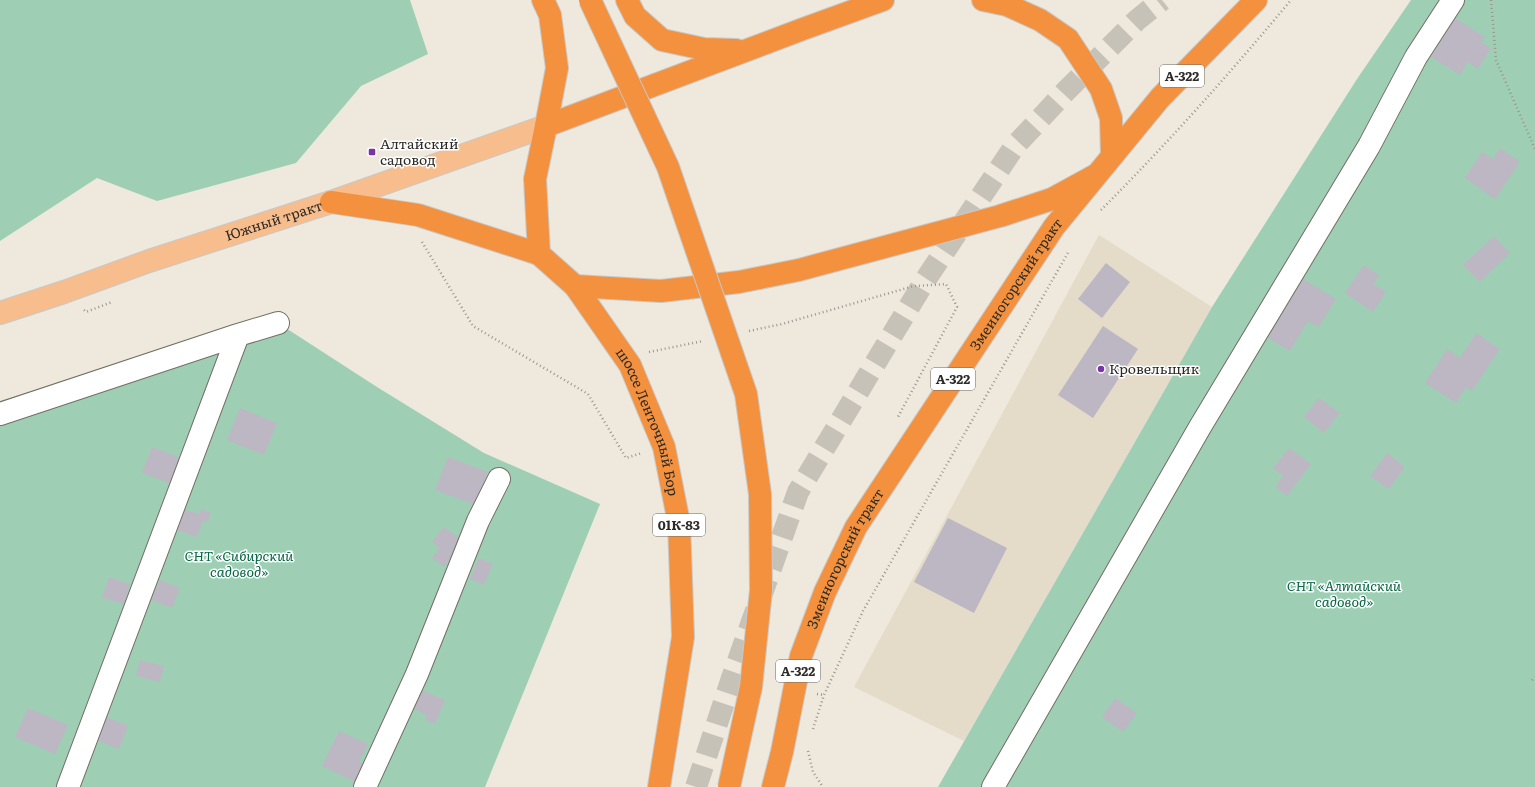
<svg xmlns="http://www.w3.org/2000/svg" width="1535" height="787" viewBox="0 0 1535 787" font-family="Literata,serif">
<rect width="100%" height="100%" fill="#eee8dd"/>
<!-- built -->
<path fill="#e4dbc9" d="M1099,235L1212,307L964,741L854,687Z"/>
<!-- green -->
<path fill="#9ecfb5" d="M0,0H410L428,54L361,86L296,163L157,201L97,178L0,241Z
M1411,0H1535V787H938L1212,307L1357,79Z
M278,323L377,387L484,453L600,504L485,787H0V401L72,379Z"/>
<!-- building -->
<path fill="#bcb7c2" d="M1455,18L1485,37L1481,42L1491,48L1478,69L1468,62L1460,75L1431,57Z
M1500,148L1520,162L1495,199L1465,178L1482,152L1493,159Z
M1494,236L1510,253L1480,282L1463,265Z
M1106,263L1130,282L1102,318L1078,299Z
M1364,265L1379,275L1374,284L1386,292L1373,312L1345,293Z
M1303,279L1336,299L1319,327L1308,321L1290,351L1268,338Z
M1103,326L1138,349L1093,418L1058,395Z
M1476,333L1500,349L1472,391L1466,387L1456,403L1425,383L1447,349L1460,358Z
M1319,398L1340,413L1324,433L1304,417Z
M240,408L277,423L264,455L227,440Z
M152,447L181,458L171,484L142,473Z
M1289,448L1311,464L1287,496L1275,487L1283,476L1273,468Z
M1387,453L1405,467L1389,489L1370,476Z
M448,457L488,472L476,505L435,490Z
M182,509L199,514L201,509L211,513L208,522L203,521L197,537L174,529Z
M948,518L1007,548L974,613L914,582Z
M444,527L463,541L444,567L432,558L440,548L432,542Z
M479,558L493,564L484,585L470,579Z
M109,577L130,584L124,604L102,598Z
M160,580L180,588L172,608L151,600Z
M140,660L164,666L160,682L136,676Z
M421,690L445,700L435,724L425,720L427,715L414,709Z
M1115,698L1137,713L1123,732L1102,717Z
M28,708L68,725L55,754L15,737Z
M107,717L128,726L119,749L97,740Z
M339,731L368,744L359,762L365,764L357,783L322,766Z"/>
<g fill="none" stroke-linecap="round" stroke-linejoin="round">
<!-- highway-tunnel -->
<path stroke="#c7c2b8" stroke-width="22" stroke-dasharray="22 11" stroke-linecap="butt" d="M696,787L732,678L798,492L924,282L1014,147L1065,92L1137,20L1162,0"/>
<!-- minor casing -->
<g stroke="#736e64" stroke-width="24">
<path id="minor" d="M238,335L278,323
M0,414L238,335L68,787
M365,787L417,674L478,521L499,479
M993,787L1200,427L1369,146L1416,57L1453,0"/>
</g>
<!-- major casing -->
<g stroke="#c8c8c7" stroke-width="24">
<g id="major">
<path id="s1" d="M0,313L64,292L149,261L331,202L546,126"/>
</g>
</g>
<!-- highway casing -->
<g stroke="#c8c8c7" stroke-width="24">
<g id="highway">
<path d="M543,0L550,15L557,68L546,126"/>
<path d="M627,0L635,16L662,40L704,49L736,50"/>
<path d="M883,0L803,29L546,126L535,179L539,254L575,286L661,291L739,282L799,270L1000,216L1052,199L1096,175"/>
<path d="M983,0L1007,5L1040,20L1068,39L1101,89L1111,118L1112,156"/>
<path d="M331,202L418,215L539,254"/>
<path id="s2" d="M575,286L630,365L664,447L679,523L683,637L659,787"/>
<path id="s3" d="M773,787L782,752L801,656L825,592L856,527L1054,227L1160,98L1256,0"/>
</g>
</g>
<!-- path -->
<path stroke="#9a958d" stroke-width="2.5" stroke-dasharray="1 3" stroke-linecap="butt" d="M1491,0L1496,60L1535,149
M1101,210C1168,143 1231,72 1291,0
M422,242L473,326L588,394L626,458L642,453
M84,310L86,312L112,302
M749,331L782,324L914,286L946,284L957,307L898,417
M649,352L703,341
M1532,680L1535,677
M817,694L824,695
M813,729L824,695L863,611L1069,251
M808,751L813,772L823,787"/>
<!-- minor -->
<use href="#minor" stroke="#fff" stroke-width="22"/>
<!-- major -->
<use href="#major" stroke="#f8bd8c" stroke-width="22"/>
<!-- highway -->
<use href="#highway" stroke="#f3913f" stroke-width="22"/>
<!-- highway-bridge casing -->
<g stroke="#c8c8c7" stroke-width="24" stroke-linecap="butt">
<path id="highway-bridge" d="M590,0L668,167L746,394L760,494L761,590L751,687L729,787"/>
</g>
<!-- highway-bridge -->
<use href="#highway-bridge" stroke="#f3913f" stroke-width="22"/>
</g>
<!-- markers -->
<g fill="#7c33a6" stroke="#fff" stroke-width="1.5">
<rect x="368" y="148" width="8" height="8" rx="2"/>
<circle cx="1101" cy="369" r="4"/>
</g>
<g text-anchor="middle" stroke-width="3" stroke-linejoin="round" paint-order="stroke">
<!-- shield labels -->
<g fill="#fff" stroke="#6b6a67" stroke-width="1">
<rect x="1160" y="65" width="44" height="22" rx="3"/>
<rect x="931" y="368" width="44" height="22" rx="3"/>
<rect x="653" y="514" width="52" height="22" rx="3"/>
<rect x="776" y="660" width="44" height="22" rx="3"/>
</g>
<g font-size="13" font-weight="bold" fill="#2c2a26">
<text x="1182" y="81">А-322</text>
<text x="953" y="384">А-322</text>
<text x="679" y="530">01К-83</text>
<text x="798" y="676">А-322</text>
</g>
<!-- poi labels -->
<g font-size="14" fill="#2c2a26" stroke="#fff" text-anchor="start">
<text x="380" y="149">Алтайский<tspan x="380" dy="16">садовод</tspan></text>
<text x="1109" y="374">Кровельщик</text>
</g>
<!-- street labels -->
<g font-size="14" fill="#2c2a26" stroke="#fff">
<text dy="5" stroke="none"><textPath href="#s1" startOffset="289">Южный тракт</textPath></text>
<text dy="5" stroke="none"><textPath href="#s3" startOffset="565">Змеиногорский тракт</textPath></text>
<text dy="5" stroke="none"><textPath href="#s2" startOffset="156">шоссе Ленточный Бор</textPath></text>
<text dy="5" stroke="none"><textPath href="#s3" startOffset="241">Змеиногорский тракт</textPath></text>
</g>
<!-- park labels -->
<g font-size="14" font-style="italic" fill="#076644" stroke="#fff">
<text x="239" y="561">СНТ «Сибирский<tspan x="239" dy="16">садовод»</tspan></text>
<text x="1344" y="591">СНТ «Алтайский<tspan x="1344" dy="16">садовод»</tspan></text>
</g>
</g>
</svg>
